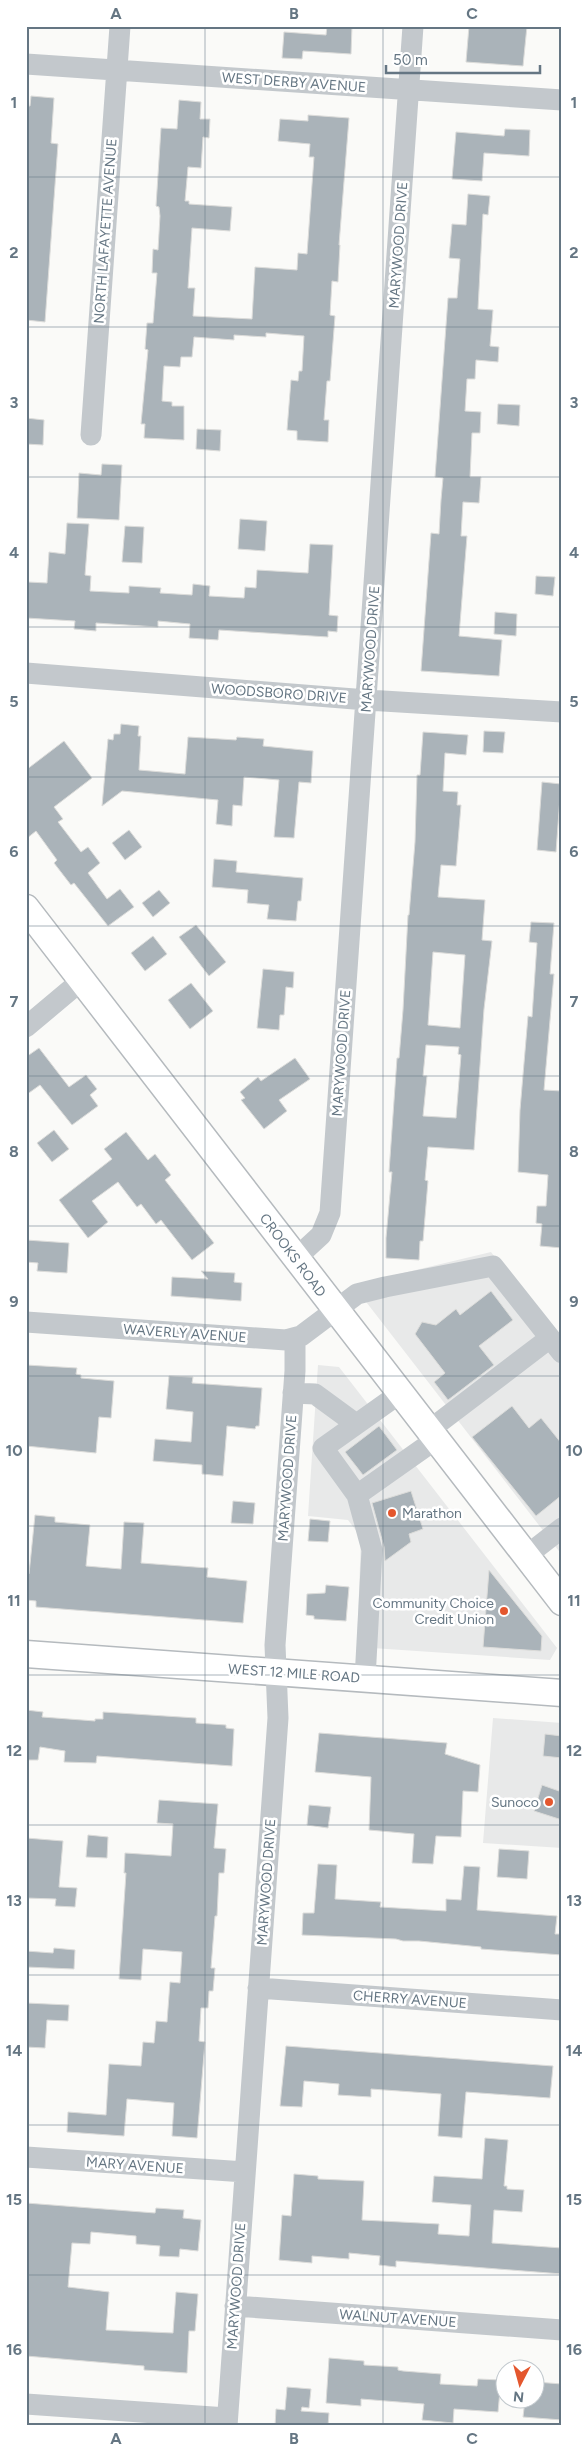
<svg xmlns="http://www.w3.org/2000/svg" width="588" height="2452" viewBox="0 0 588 2452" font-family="Figtree,sans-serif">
<rect width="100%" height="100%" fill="#fafaf8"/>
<!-- built -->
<path fill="#e8e9e9" d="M491,1252L562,1345V1555L353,1285Z
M318,1365L339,1367L557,1648L550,1660L357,1647L361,1537L348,1520L308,1516Z
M493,1718L562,1723V1848L483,1843Z"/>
<!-- building -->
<path fill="#aab3b9" stroke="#dcdcda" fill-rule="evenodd" d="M327,26H352L351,54L303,51L302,59L282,58L284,32L326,35Z
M469,26H527L523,66L466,62Z
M31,96L54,98L51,143L58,144L45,322L26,320V106H30Z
M179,100L201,102L200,119H210L209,138L203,137L201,168L188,167L185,201H189V204L232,207L230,231L192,228L188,288H195L193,316L252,319L255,267L297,270L298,253L307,254L314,157H309L310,144L278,141L280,119L308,121V115L349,118L339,245H340L338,282L332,281L330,315L335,316L330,381H327L324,420H329L328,442L297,440V431L287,430L291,380L298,381L299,371H302L304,336L266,333V337L234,335V340L194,337L192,357H181L180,367L164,366L162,401L172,402V406H184V440L144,438L145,424H141L148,350L145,349L147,323H153L157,273H152L153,249L158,250L160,216L159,207L156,206L161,128L177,129Z
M505,129L530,130L529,156L484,153L482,181L452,179L456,132L504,136Z
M468,194L490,196L488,215L483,214L478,309L493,310L490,346L499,347L498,362L476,360L475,379H467L465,411L481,412L480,433H472L470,477H481L479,503L463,502L461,536H467L459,636L502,640L499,676L421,671L431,533L439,534L441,500L443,478L435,477L448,298H457L460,259L449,258L452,224L466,225Z
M498,404L520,405L519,426L497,424Z
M26,418L44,420L43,445L26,444Z
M197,429L221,430L220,451L196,449Z
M102,464L122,465L119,520L77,518L79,473L101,475Z
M240,519L267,521L265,551L238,549Z
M67,523L89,524L85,575L91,576L90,591L129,593V586L161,588L160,593L192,595L193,584L210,586L209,596L244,598L245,587L256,588L257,570L308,573L310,544L333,545L329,615L338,616L337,632L328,631V637L219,630L218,640L189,638L190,624L158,621V627L96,623V631L74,629L75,621L26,618L28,582L47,583L49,552L65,554Z
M125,526L144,527L142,563L122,562Z
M536,576L555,577L553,596L535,594Z
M495,612L517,614L516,636L494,634Z
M121,724L139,726L138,736H141L139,770L185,774L188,737L236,740L237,737L264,739L263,746L313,751L311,783L299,782L294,838L274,837L279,780L244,777L242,806L233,805L232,826L216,824L218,800L122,791L102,806L108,739L113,740L114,734H120Z
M484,731L505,732L503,753L483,752Z
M423,732L468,735L466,755L445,753L443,791L458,792L457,805H461L456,866L441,865L438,897L485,900L482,940L492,941L484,1009L474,1150L428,1147L425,1180L428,1181L423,1241H420L419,1260L386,1258V1238L392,1172H389L397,1058H399L403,1010L408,915H409L415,842L417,775H420ZM433,952L465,955L460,1028L428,1025ZM426,1045L459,1047L458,1054L461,1055L456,1118L423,1116L427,1076H423Z
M64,741L92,778L54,807L63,819L58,822L81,852L88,847L100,863L88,873L107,899L120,889L134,907L108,926L74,883L71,885L54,863L57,860L36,831L26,839V770Z
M542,782L561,784L556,852L537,850Z
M129,830L142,847L125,860L112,843Z
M214,859L237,861L236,872L303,878L301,901H298L296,921L267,919L269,905L247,903L248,890L212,887Z
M159,890L170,903L153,917L142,903Z
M531,922L554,923L550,974H554L544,1090L562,1091V1248L540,1246L542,1224L536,1223L537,1206H546L548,1175L518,1172L520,1110L528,1016L532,1017L537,943L529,942Z
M196,925L226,962L209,976L179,937Z
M153,936L167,954L145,971L131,953Z
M263,969L294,972L293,988L286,987L284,1015H280L279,1030L257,1028Z
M191,983L213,1011L190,1029L168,1000Z
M39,1048L69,1087L86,1075L97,1089L90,1095L98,1106L72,1125L40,1085L26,1095V1057Z
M295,1058L310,1079L279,1100L287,1111L264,1129L241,1100L245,1098L240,1092L258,1077L261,1081Z
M54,1130L69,1149L52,1162L37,1143Z
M126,1132L148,1160L155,1154L171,1175L165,1180L214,1243L192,1260L161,1220L156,1224L141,1204L137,1207L118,1182L92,1201L108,1222L88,1238L59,1200L112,1159L104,1149Z
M26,1240L69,1243L67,1273L37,1271L38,1263L26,1262Z
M201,1271L235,1273L234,1282L242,1283L241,1301L171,1296L172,1277L208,1279Z
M491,1291L513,1320L479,1346L494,1365L448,1400L434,1382L445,1373L415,1334L422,1322L436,1325L456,1309L460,1315Z
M26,1365L77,1368L76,1374L81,1375V1378L114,1381L111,1418L99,1417L96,1453L26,1446Z
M169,1376L193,1377L192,1383L262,1388L259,1426H256L255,1429L227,1426L223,1476L202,1474V1465L153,1461L155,1439L191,1442L193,1412L166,1409Z
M512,1406L529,1428L541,1418L562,1444V1495L536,1516L472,1437Z
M379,1426L397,1450L363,1475L345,1452Z
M411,1491L423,1529L409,1534L411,1542L385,1561L384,1547L372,1503Z
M233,1501L255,1503L253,1524L231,1523Z
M35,1515L55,1517V1522L90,1525L86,1566L121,1569L124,1522L144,1523L141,1563L208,1568L207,1577L247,1581L243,1623L36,1607V1601L26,1600V1574H29Z
M310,1519L330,1521L328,1542L308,1541Z
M489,1570L542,1636L541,1651L483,1647Z
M326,1585L349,1587L346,1621L314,1619V1616L306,1615L307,1594L325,1593Z
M26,1710L43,1712L42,1717L95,1721V1719H103V1712L196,1718V1723L226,1725V1728L234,1729L232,1766L97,1756L96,1763L64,1762L65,1751L40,1747L38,1760H26Z
M319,1733L447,1743L445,1754L480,1765L478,1792L463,1791L461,1837L436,1836L433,1864L412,1863L414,1834L369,1830L371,1777L315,1772Z
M545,1734L562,1736V1758L543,1756Z
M542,1785L562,1792V1820L534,1811Z
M159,1800L218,1804L214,1848L226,1849L224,1873H219L217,1916H215L211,1968H215L213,1991H209L208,2008H201L199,2041L205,2042L197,2138L172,2136L174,2103L127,2099L124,2136L67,2132L68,2112L106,2115L109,2064L141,2066L143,2042L154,2043L156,2021L167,2022L170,1982L180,1983L182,1952L143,1949L141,1980L119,1979L126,1873H124L125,1853L171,1856L173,1824L157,1823Z
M309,1805L331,1807L328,1828L307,1825Z
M88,1835L108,1837L107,1858L86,1857Z
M26,1838L63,1841L59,1887L77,1888L75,1907L55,1906L56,1899L26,1898Z
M499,1849L529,1851L527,1879L497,1877Z
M318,1864L337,1865L335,1899L381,1902L380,1907L446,1911V1899L461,1900L464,1866L480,1867L477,1910L557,1916L555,1934H562V1955L481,1949V1947L419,1941H403L396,1939L302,1935L303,1913H314Z
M54,1948L75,1950L74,1969L26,1967V1951L53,1953Z
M26,2003L69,2005L68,2021L47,2020L45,2048L26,2047Z
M286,2046L553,2066L550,2098L466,2092L462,2138L438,2136L441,2094L371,2089V2097L338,2095L339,2084L304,2081L302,2107L280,2106Z
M485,2138L508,2140L504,2186H507V2189L524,2190L522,2212L494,2210L492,2243L562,2248V2274L396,2261V2267L379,2265L380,2256L349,2253V2259L312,2256V2263L279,2260L282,2215L291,2216L294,2174L318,2176V2179L364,2181L362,2220L439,2224L438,2234L469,2236L471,2205L432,2202L434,2176L482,2179Z
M26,2203L155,2213L156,2208L184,2210L183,2218L201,2220L198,2251L180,2249L179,2257L159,2256L160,2246L136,2244V2236L91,2232L90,2244L72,2243L68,2287L109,2292L106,2330L173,2333L176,2292L198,2294L195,2331H189L187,2373L144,2370V2366L26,2356Z
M329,2358L364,2361V2365L398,2367V2370L403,2371L441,2374L440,2384L477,2386L478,2379L501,2380L498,2412L454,2409L453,2423L422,2420L424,2404L361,2399V2406L326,2403Z
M536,2382L562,2384V2420L523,2417L525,2400H536Z
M287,2387L311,2389L309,2408L302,2407L301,2411L329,2413L328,2426H275L276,2409L285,2410Z"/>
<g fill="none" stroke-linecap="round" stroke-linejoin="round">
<!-- major casing -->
<g stroke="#b5babe" stroke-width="29">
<path id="major" d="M26,908L562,1602
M26,1654L562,1693"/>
</g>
<!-- minor -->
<path stroke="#c3c8cc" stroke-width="21" d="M26,64L562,100
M91,435L120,26
M26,673L367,700L562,712
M26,1027L82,980
M296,1258L321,1235L330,1213L413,26
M26,1322L286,1340L301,1336L357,1294L385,1287L493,1266L562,1353
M293,1393L315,1394L356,1424
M428,1431L550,1338
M357,1495L323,1448L399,1394
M526,1556L562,1528
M365,1679L372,1550L357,1495L435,1440
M258,1988L562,2010
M26,2157L245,2172
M235,2306L562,2330
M26,2404L227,2418
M227,2426L278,1718L275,1645L295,1371V1338"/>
<!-- major -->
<use href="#major" stroke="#fff" stroke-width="26"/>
</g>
<!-- grid -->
<path fill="none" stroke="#657683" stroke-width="1" stroke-opacity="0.55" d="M205,26V2426M383,26V2426M26,177H562M26,327H562M26,477H562M26,627H562M26,777H562M26,926H562M26,1076H562M26,1226H562M26,1376H562M26,1526H562M26,1675H562M26,1825H562M26,1975H562M26,2125H562M26,2275H562"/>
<!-- markers -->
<g fill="#e4572e" stroke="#fff" stroke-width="2">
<circle cx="392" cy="1513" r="5"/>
<circle cx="504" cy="1611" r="5"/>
<circle cx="549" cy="1802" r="5"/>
</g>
<g text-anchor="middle" stroke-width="5" stroke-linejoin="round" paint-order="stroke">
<!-- street labels -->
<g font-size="14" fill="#657683" stroke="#fff">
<text transform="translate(294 82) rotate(4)" y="5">WEST DERBY AVENUE</text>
<text transform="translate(105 231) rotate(-86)" y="5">NORTH LAFAYETTE AVENUE</text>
<text transform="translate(398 245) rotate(-86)" y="5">MARYWOOD DRIVE</text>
<text transform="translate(370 649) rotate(-86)" y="5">MARYWOOD DRIVE</text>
<text transform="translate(279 693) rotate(4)" y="5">WOODSBORO DRIVE</text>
<text transform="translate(341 1053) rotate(-86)" y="5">MARYWOOD DRIVE</text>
<text transform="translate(293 1255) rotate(53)" y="5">CROOKS ROAD</text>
<text transform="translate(185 1333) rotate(4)" y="5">WAVERLY AVENUE</text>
<text transform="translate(287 1478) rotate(-86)" y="5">MARYWOOD DRIVE</text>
<text transform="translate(294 1673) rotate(4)" y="5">WEST 12 MILE ROAD</text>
<text transform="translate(266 1882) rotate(-86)" y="5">MARYWOOD DRIVE</text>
<text transform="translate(410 1999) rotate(4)" y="5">CHERRY AVENUE</text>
<text transform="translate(135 2165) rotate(4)" y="5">MARY AVENUE</text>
<text transform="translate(236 2286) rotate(-86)" y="5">MARYWOOD DRIVE</text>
<text transform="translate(398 2318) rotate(4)" y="5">WALNUT AVENUE</text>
</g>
<!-- poi labels -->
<g font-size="14" fill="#657683" stroke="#fff" text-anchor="end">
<text x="402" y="1518" text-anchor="start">Marathon</text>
<text x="494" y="1608">Community Choice<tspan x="494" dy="16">Credit Union</tspan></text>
<text x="539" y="1807">Sunoco</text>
</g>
</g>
<!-- border -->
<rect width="588" height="2452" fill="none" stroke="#ffffff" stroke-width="55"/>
<!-- north arrow -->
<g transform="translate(520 2384) rotate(186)"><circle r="24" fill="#ffffff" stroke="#c1c8cd"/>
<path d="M0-4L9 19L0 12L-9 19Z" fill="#e4572e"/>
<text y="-8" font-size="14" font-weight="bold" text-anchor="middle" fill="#657683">N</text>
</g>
<!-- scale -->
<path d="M386 65v8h154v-8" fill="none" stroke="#657683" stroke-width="2.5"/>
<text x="393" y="65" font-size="15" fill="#657683" stroke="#ffffff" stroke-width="4" paint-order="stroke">50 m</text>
<rect x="28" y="28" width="532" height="2396" fill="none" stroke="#657683" stroke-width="2"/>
<g font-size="16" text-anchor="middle" font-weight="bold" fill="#657683">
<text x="116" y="19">A</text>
<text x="294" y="19">B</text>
<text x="472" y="19">C</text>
<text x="14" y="108">1</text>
<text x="574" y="108">1</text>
<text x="14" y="258">2</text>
<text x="574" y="258">2</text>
<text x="14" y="408">3</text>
<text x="574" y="408">3</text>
<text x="14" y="558">4</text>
<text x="574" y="558">4</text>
<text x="14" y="707">5</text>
<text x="574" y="707">5</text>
<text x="14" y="857">6</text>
<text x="574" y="857">6</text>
<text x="14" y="1007">7</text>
<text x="574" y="1007">7</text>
<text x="14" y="1157">8</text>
<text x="574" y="1157">8</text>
<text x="14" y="1307">9</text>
<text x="574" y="1307">9</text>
<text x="14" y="1456">10</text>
<text x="574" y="1456">10</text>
<text x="14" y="1606">11</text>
<text x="574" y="1606">11</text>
<text x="14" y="1756">12</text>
<text x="574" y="1756">12</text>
<text x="14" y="1906">13</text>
<text x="574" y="1906">13</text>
<text x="14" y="2056">14</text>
<text x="574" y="2056">14</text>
<text x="14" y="2205">15</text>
<text x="574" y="2205">15</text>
<text x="14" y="2355">16</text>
<text x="574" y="2355">16</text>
<text x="116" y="2444">A</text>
<text x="294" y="2444">B</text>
<text x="472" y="2444">C</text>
</g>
</svg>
